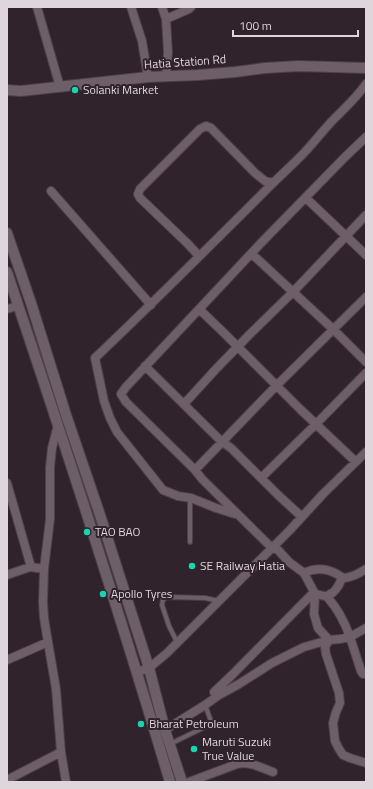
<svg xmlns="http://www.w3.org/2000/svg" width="373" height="789" viewBox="0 0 373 789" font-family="'Titillium Web',sans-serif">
<rect width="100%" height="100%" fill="#30232b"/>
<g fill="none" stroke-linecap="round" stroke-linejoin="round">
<!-- service casing -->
<g stroke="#4c4147" stroke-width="6">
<path id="service" d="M190,542V504L191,498
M177,642L169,626L162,605L163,599L168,597L205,598L219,601
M170,744L211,724V721L205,705"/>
</g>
<!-- minor casing -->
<g stroke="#4c4147" stroke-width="10">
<path id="minor" d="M37,7L60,87
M131,7L142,41L148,77
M162,7L166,19L168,53L166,77
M166,19L189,9L191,7
M51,191L151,305
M306,198L366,255
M252,254L334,330L366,362
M199,256L187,243L140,198L138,194L140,189L200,129L206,126L211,128L255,173L265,181L273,183
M7,309L18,306
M199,309L223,332L300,409L356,462
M145,366L222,442L227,445L232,449L278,495L302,517
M184,404L216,369L250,334L293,292L366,215
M58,425L52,448L50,467V519L48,536L44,569L43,602L44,618L48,642L56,689L61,752L66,782
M195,470L277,385L366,297
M261,478L316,424L366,373
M7,483L31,567
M235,514L216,508L191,498L178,496L163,490L117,432L110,418L104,401L95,358C154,302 212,244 270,186C280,176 291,166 301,156C313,144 323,130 335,118C346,107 357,97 366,84
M304,573C316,567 326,568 337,574C341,577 344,579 349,577C355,576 361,572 366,569
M7,575L24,569L31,567L44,569
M330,594L328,598C337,608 345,623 350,637L340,639L329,640L325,647L326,654L339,693L340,703L336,712L333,723L335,741L339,749L343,755L350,758L366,763
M366,628L350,637L361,671L363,674H366
M7,660L48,642
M137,672L149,668L167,653L290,530L323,494L366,452
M214,692L234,673L314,592L304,573L289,562L278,550L272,548L202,479L195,470L126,402L121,394L126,387L261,243L345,157L366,137
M165,730L205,705L219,695L239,684L272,663L304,647L329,640L318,628L314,614L315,594C318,594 322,596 325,596C333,596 340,585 342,577
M7,780L61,752
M189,782L237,764C249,761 262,768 273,772"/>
</g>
<!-- tertiary casing -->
<g stroke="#4c4147" stroke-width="12">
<path id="tertiary" d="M7,90L21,91L148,77L198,75L235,72L265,68L298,66L366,68"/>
</g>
<!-- secondary casing -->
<g stroke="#4c4147" stroke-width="12">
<path id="secondary" d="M7,233L31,303L66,415L100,515L149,668L165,730L182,782
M7,272C64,441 119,611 170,782"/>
</g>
<!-- service -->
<use href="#service" stroke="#6d5e67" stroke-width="4"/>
<!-- minor -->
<use href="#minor" stroke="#6d5e67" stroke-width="8"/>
<!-- tertiary -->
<use href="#tertiary" stroke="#6d5e67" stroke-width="10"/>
<!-- secondary -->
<use href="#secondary" stroke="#6d5e67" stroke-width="10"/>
</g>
<!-- markers -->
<g fill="#17d5b3" stroke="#30232b" stroke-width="1.5">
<circle cx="75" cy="90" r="4"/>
<circle cx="87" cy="532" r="4"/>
<circle cx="192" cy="566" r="4"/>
<circle cx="103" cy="594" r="4"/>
<circle cx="141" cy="724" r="4"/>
<circle cx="194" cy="749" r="4"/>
</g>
<g text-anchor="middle" stroke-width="4" stroke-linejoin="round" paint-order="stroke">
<!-- street labels -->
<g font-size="12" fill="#dfd6db" stroke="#30232b">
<text transform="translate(185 62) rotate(-4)" y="4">Hatia Station Rd</text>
</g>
<!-- poi labels -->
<g font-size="12" fill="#dfd6db" stroke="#30232b" text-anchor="start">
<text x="83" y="94">Solanki Market</text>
<text x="95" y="536">TAO BAO</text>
<text x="200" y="570">SE Railway Hatia</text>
<text x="111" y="598">Apollo Tyres</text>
<text x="149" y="728">Bharat Petroleum</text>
<text x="202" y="746">Maruti Suzuki<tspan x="202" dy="14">True Value</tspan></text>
</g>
</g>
<!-- border -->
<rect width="373" height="789" fill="none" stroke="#dfd6db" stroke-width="16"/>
<!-- scale -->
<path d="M233 30v6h125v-6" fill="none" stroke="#dfd6db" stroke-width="2"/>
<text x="239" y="30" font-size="12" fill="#dfd6db" stroke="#30232b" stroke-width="3" paint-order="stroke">100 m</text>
</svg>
